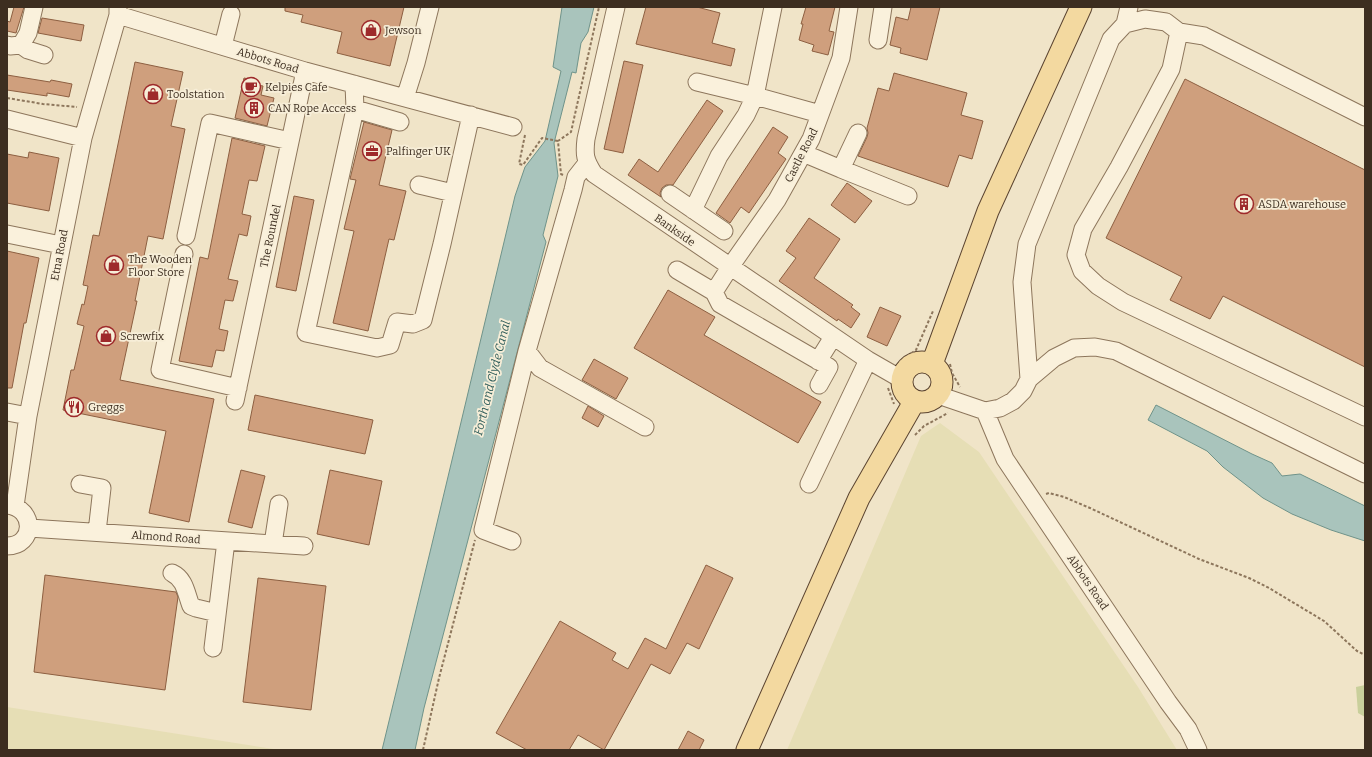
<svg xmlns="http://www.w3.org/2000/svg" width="1372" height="757" viewBox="0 0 1372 757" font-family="Bitter,serif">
<rect width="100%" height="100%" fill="#f0e4c8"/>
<!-- farmland -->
<path fill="#e6deb5" d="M940,423L979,452L1138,687L1177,750H787L921,436Z
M7,707L280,750H7Z"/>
<!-- green -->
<path fill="#c9cf9b" d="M1365,685V717L1358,713L1356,687Z"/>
<!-- water -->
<path fill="#a9c4bc" stroke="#6f938a" d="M562,7H594L588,32L581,43L576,73L572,72L554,143L558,176L543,235L546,242L424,708L415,750H382L431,548L515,196L525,167L545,141L561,71L553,67Z
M1156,405L1252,454L1272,463L1282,476L1300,474L1365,506V541L1331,530L1292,514L1263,498L1223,467L1207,451L1148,420Z"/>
<!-- building -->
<path fill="#cf9f7d" stroke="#8d5f41" d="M14,7H24L16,33L7,31V21L10,22Z
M285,7H404L390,66L337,53L342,32L301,22L303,15L285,11Z
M646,7H697L720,13L712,43L735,49L731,66L636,44Z
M806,7H835L829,31L834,32L828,55L812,51L814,45L799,40L803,24H801Z
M911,7H940L927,60L900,53L901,48L890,45L896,17L908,20Z
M42,18L84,25L81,41L38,33Z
M624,61L643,65L623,153L604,149Z
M135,62L183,72L171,126L185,129L163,239L148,236L135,301H137L120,380L214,399L189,522L149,513L166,431L63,410L71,370H74L84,326L77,324L82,304L84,305L88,286L83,285L93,235L99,236Z
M894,73L967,93L961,115L983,121L972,159L959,155L948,187L858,156L867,137L868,133L867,128L878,88L889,91Z
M7,75L50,82L51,80L72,84L69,97L47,93V96L7,90Z
M244,78L258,81L257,85L263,86L261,95L274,98L267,126L235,118Z
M1185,79L1365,170V367L1223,296L1210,319L1170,300L1182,277L1106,238Z
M707,100L723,111L673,185H666L662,188L660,193L661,197L628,175L639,159L658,172Z
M364,122L392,130L379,185L406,191L394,240L389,239L368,331L333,323L354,231L344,229L356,180L350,179Z
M773,127L788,137L778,153L786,159L749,213L741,207L730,223L716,213Z
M232,138L265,146L257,181L249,180L242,214L251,216L247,236L239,234L228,279L238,281L233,301L225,300L219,329L228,331L224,351L216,350L212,367L179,361L200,257L208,259Z
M29,152L59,158L49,211L7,203V154L28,158Z
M847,183L872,201L855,223L831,205Z
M294,196L314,200L296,291L276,287Z
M809,218L840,239L814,278L853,305L851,307L860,314L851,328L838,319L837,321L779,281L796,258L786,251Z
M7,251L39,258L26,323H24L12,388H7Z
M668,290L715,317L704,335L821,402L798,443L634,348Z
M880,307L901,316L887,346L867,337Z
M594,359L628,378L616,399L582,380Z
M255,395L373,420L365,454L248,430Z
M588,406L604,416L598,427L582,418Z
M241,470L265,476L252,528L228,522Z
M330,470L382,481L369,545L317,534Z
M706,565L733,578L699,649L687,643L670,674L651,664L604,750L578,735L569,750H527L496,733L560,621L616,653L612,660L628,669L645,638L666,649Z
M45,575L176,592L178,597L165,690L34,672Z
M258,578L326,586L311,710L243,702Z
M688,731L704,740L699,750H678Z"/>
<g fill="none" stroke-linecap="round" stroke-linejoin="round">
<!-- minor casing -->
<g stroke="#8d765c" stroke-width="19">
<path id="minor" d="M616,7L586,139C584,155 585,160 594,174L868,360L901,379
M773,7L755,96L820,114
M118,15L305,71L513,127
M1125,24L1129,7
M1179,32L1204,36L1365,117
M878,40L883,7
M7,45L10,46L21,45L28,33L34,7
M21,45L28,50L44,55
M223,46L231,14
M354,84L355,109L306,333L377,348L390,345L397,322L413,324L423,320L442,244L471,115
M405,98L416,63L430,7
M355,109L400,122
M7,119L83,138
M803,153L841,169L858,133
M587,163L576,177L573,190L527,351L540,368L645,427
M841,169L908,196
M419,185L453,193
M670,194L724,231
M693,210L719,156L746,115L755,96L697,82
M7,234L61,245
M186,236L210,123L290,141
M184,254L160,370L238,388
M677,270L714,292L720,304L829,367L819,385
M714,292L730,267L777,200L811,139L841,58L849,7
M818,361L833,337
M1029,379L1022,282L1027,244L1111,39L1125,24L1145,19L1166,22L1179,32L1171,69L1119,167L1083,229L1076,255L1082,271L1098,286L1123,302L1365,417
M938,395L985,411L1000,408L1013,401L1023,391L1029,379L1054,358L1074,348L1095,347L1116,351L1365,474
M235,401L305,71
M985,411L1005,459L1168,702L1188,729L1198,750
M7,412L28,416
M80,484L102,488L97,532
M809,484L868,360
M7,505C36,508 35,546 7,546
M15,506L28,416L83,138L118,15V7
M29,528L304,546
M512,541L483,530L527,351
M273,544L279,504
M172,573C185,579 186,593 191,606L196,608L217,613
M213,648L226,541"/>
</g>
<!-- major casing -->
<g stroke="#5b4430" stroke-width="23">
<path id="major" d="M902 382a20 20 0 1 1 40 0a20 20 0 1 1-40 0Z
M932,364L988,211L1081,7
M747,750L859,498L914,402"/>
</g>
<!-- path -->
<path stroke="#8d765c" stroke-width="2" stroke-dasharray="3 2" stroke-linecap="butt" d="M7,98L43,104L77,107
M525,135L519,164L523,165L542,138L558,141
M563,175L561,174L558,141L571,132L599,7
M899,362L916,350L933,311
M950,364L952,373L960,387
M888,388L894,404
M915,435L924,426L948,413
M1046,494L1049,493L1064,497L1090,508L1199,559L1249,578L1269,588L1324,621L1357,651L1365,655
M423,750L439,678L475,540"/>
<!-- minor -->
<use href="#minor" stroke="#faf1dc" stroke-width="17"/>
<!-- major -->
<use href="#major" stroke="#f3d9a0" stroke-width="21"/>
</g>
<!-- icons -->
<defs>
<g id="shop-ring" transform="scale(1)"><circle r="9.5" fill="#f7eed8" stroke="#9e2a2b" stroke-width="1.5"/><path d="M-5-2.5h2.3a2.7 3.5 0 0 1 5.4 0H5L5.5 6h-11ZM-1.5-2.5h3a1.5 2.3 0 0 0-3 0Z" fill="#9e2a2b"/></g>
<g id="cafe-ring" transform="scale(1)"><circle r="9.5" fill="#f7eed8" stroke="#9e2a2b" stroke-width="1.5"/><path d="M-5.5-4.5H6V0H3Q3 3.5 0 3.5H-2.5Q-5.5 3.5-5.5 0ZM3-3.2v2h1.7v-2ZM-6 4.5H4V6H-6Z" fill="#9e2a2b"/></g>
<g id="building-ring" transform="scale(1)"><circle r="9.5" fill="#f7eed8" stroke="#9e2a2b" stroke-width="1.5"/><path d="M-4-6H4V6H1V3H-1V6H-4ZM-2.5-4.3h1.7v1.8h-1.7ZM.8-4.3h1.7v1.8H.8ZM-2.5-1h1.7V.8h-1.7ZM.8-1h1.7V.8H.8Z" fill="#9e2a2b"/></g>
<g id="office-ring" transform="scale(1)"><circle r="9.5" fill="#f7eed8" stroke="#9e2a2b" stroke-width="1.5"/><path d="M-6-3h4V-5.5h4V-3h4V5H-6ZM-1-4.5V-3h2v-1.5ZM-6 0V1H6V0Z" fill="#9e2a2b"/></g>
<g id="restaurant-ring" transform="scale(1)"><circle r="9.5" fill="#f7eed8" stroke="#9e2a2b" stroke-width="1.5"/><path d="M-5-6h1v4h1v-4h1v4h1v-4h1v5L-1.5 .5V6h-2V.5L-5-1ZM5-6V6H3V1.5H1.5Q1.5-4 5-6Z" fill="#9e2a2b"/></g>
</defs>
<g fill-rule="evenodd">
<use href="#shop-ring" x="371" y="30"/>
<use href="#cafe-ring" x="251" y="87"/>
<use href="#shop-ring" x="153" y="94"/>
<use href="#building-ring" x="254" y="108"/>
<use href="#office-ring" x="372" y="151"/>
<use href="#building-ring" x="1244" y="204"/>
<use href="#shop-ring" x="114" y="265"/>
<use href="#shop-ring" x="106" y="336"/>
<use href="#restaurant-ring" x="74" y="407"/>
</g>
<g text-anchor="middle" stroke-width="3.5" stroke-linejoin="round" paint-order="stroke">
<!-- poi labels -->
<g font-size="11" fill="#3d2e20" stroke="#f7eed8" text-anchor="start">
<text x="385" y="34">Jewson</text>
<text x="265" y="91">Kelpies Cafe</text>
<text x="167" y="98">Toolstation</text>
<text x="268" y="112">CAN Rope Access</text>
<text x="386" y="155">Palfinger UK</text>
<text x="1258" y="208">ASDA warehouse</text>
<text x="128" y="263">The Wooden<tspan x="128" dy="13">Floor Store</tspan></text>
<text x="120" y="340">Screwfix</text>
<text x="88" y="411">Greggs</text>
</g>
<!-- street labels -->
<g font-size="11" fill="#3d2e20" stroke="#f7eed8">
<text transform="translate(268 60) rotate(17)" y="4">Abbots Road</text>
<text transform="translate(801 155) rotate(-63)" y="4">Castle Road</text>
<text transform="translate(675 230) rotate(35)" y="4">Bankside</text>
<text transform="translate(270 236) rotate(-78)" y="4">The Roundel</text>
<text transform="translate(59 255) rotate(-79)" y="4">Etna Road</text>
<text transform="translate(166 537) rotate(4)" y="4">Almond Road</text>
<text transform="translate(1088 582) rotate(56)" y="4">Abbots Road</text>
</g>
<!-- water labels -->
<g font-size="12" font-style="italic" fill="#2f5d5a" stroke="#f7eed8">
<text transform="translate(492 378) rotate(-76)" y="4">Forth and Clyde Canal</text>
</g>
</g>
<!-- border -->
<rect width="1372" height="757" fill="none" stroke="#3d2e20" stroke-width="16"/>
</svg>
